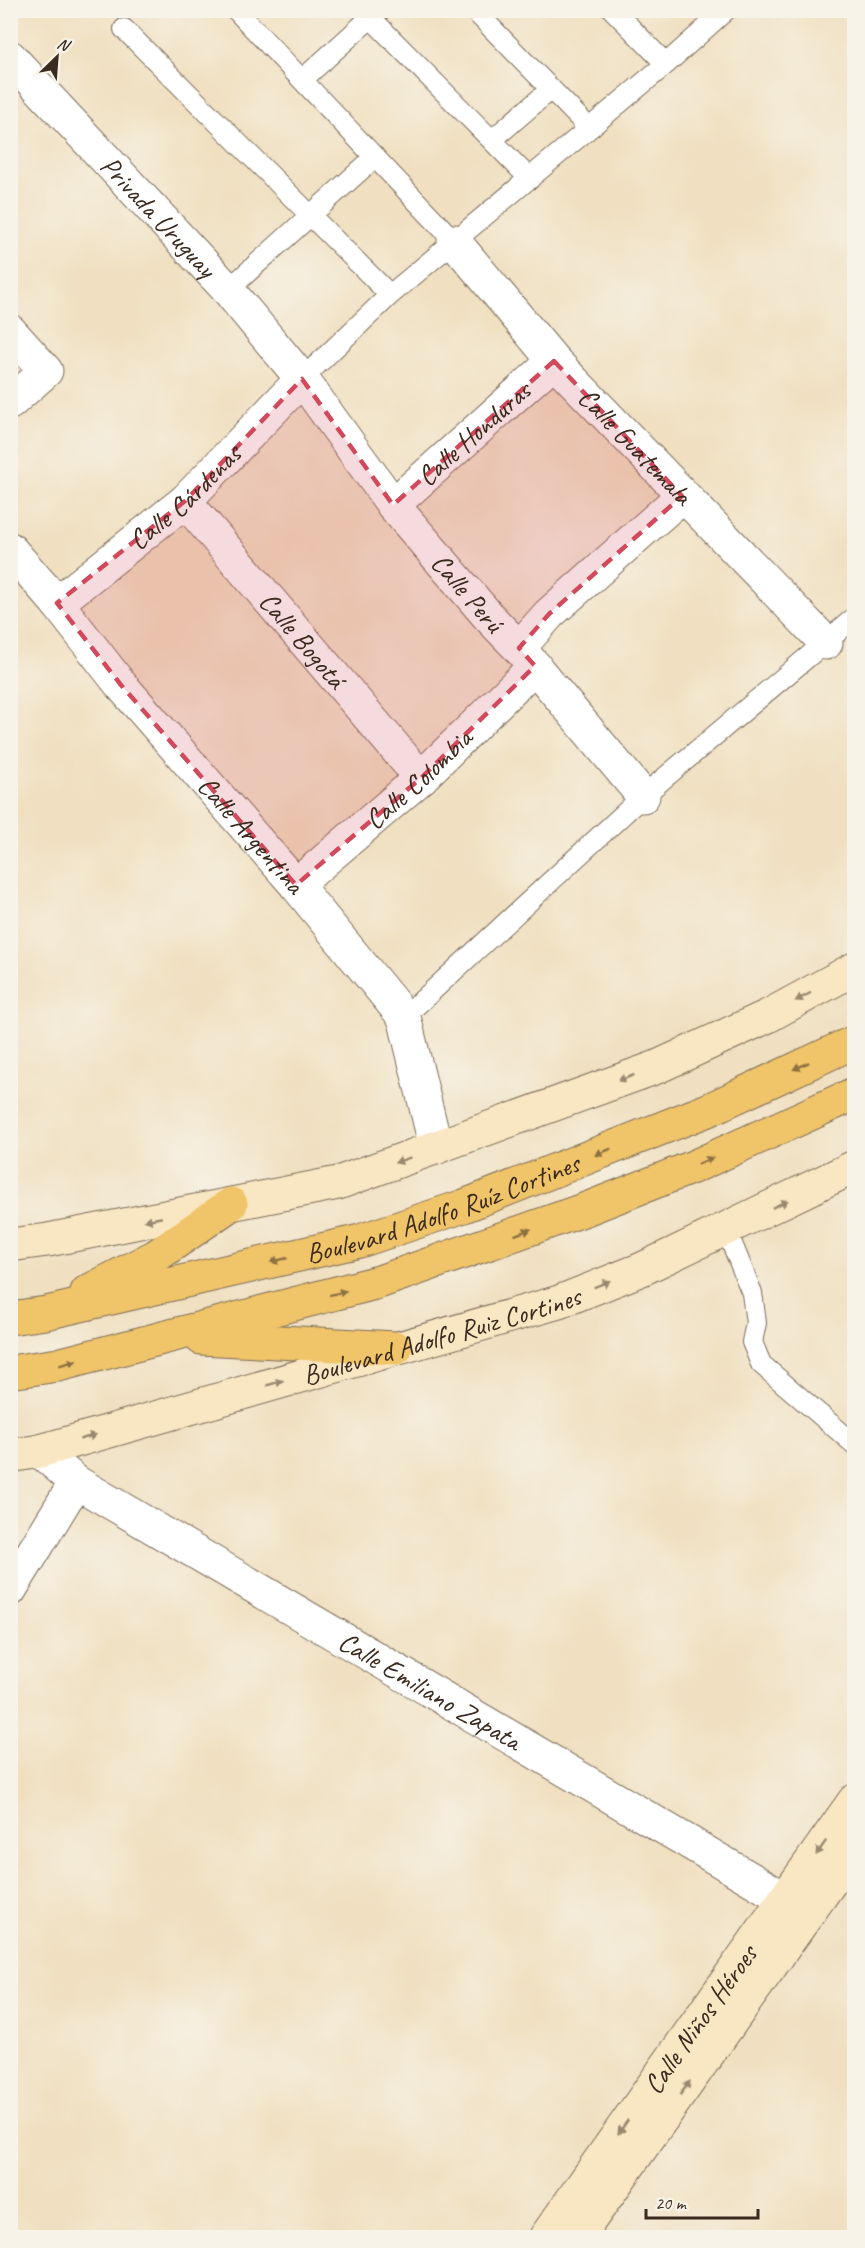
<svg xmlns="http://www.w3.org/2000/svg" width="865" height="2248" viewBox="0 0 865 2248" font-family="Caveat,sans-serif">
<rect width="100%" height="100%" fill="#f7f3e8"/>
<filter id="ink" filterUnits="userSpaceOnUse"><feTurbulence type="fractalNoise" baseFrequency=".0167" numOctaves="2"/><feDisplacementMap in="SourceGraphic" scale="12" xChannelSelector="R" yChannelSelector="G"/><feConvolveMatrix kernelMatrix="1 2 1 2 8 2 1 2 1" color-interpolation-filters="sRGB"/></filter>
<filter id="wash" filterUnits="userSpaceOnUse"><feTurbulence type="fractalNoise" baseFrequency=".008" numOctaves="4" result="noise"/><feDisplacementMap in="SourceGraphic" scale="24" xChannelSelector="R" yChannelSelector="G"/><feGaussianBlur stdDeviation="1.35" result="paint"/><feColorMatrix in="noise" values="0 0 0 0 0 0 0 0 0 0 0 0 0 0 0 0 0 1.4 0 .05"/><feComposite in="paint" operator="in"/></filter>
<g filter="url(#wash)">
<rect width="100%" height="100%" fill="#f0e0c1"/>
</g>
<g filter="url(#ink)">
<g fill="none" stroke-linecap="round" stroke-linejoin="round">
<!-- service casing -->
<g stroke="#7a6a57" stroke-width="22">
<path id="service" d="M236,10L454,241
M363,10L530,179
M474,10L589,128
M613,10L666,64
M124,29L390,295
M302,80L379,10
M492,140L551,89
M228,290L375,157
M302,379L390,295L666,64L726,10
M404,1017L643,796L854,618
M726,1229L752,1293L756,1323L752,1342L761,1364L854,1444"/>
</g>
<!-- minor casing -->
<g stroke="#7a6a57" stroke-width="35">
<g id="minor">
<path id="s1" d="M10,57L228,290L302,379L393,505L489,617L519,648L643,796"/>
<path id="s2" d="M454,241L554,361L826,643"/>
<path d="M10,331L46,371L10,403"/>
<path id="s3" d="M185,501L421,778"/>
<path id="s4" d="M393,505L554,361"/>
<path id="s5" d="M10,549L57,603L121,685L296,885L404,1017L436,1148"/>
<path id="s6" d="M57,603L185,501L302,379"/>
<path d="M519,648L549,614L682,496"/>
<path id="s7" d="M296,885L421,778L535,666"/>
<path id="s8" d="M76,1482L809,1913"/>
<path d="M10,1590L76,1482L40,1451"/>
</g>
</g>
<!-- secondary casing -->
<g stroke="#7a6a57" stroke-width="35">
<g id="secondary">
<path d="M10,1245L48,1240L338,1183L657,1067L768,1016L854,969"/>
<path id="s9" d="M10,1456L40,1451L559,1302L642,1269L854,1167"/>
<path id="s10" d="M545,2238L854,1801"/>
<path d="M577,2238L854,1849"/>
</g>
</g>
<!-- trunk casing -->
<g stroke="#7a6a57" stroke-width="35">
<g id="trunk">
<path d="M87,1292L156,1256L231,1204"/>
<path id="s11" d="M10,1318L46,1313L360,1241L464,1206L708,1110L854,1042"/>
<path d="M201,1338L396,1348"/>
<path d="M10,1372L58,1365L379,1282L586,1209L693,1167L854,1094"/>
</g>
</g>
<!-- service -->
<use href="#service" stroke="#fff" stroke-width="20"/>
<!-- minor -->
<use href="#minor" stroke="#fff" stroke-width="33"/>
<!-- secondary -->
<use href="#secondary" stroke="#f9e7c3" stroke-width="33"/>
<!-- trunk -->
<use href="#trunk" stroke="#f0c469" stroke-width="33"/>
</g>
<!-- one-way arrows -->
<defs><path id="oneway-solid" d="M-6-.8H1V-3.2L6.5 0L1 3.2V.8H-6Z" transform="scale(1.5)"/></defs>
<g fill="#9a8870">
<use href="#oneway-solid" transform="translate(803 997) rotate(152)"/>
<use href="#oneway-solid" transform="translate(626 1078) rotate(160)"/>
<use href="#oneway-solid" transform="translate(403 1160) rotate(161)"/>
<use href="#oneway-solid" transform="translate(780 1204) rotate(-25)"/>
<use href="#oneway-solid" transform="translate(153 1219) rotate(169)"/>
<use href="#oneway-solid" transform="translate(602 1284) rotate(-22)"/>
<use href="#oneway-solid" transform="translate(275 1383) rotate(-16)"/>
<use href="#oneway-solid" transform="translate(88 1437) rotate(-16)"/>
<use href="#oneway-solid" transform="translate(821 1848) rotate(125)"/>
<use href="#oneway-solid" transform="translate(685 2088) rotate(-54)"/>
<use href="#oneway-solid" transform="translate(623 2127) rotate(125)"/>
</g>
<g fill="#8c6f40">
<use href="#oneway-solid" transform="translate(801 1066) rotate(155)"/>
<use href="#oneway-solid" transform="translate(603 1152) rotate(158)"/>
<use href="#oneway-solid" transform="translate(705 1161) rotate(-24)"/>
<use href="#oneway-solid" transform="translate(523 1232) rotate(-20)"/>
<use href="#oneway-solid" transform="translate(279 1260) rotate(167)"/>
<use href="#oneway-solid" transform="translate(338 1293) rotate(-14)"/>
<use href="#oneway-solid" transform="translate(68 1363) rotate(-15)"/>
</g>
</g>
<!-- marked area -->
<path fill="#d1495b" fill-opacity="0.2" stroke="#d1495b" stroke-width="4.5" stroke-dasharray="12 8" stroke-linejoin="round" d="M554,361L682,496L549,614L519,648L535,666L421,778L296,885L121,685L57,603L185,501L302,379L393,505Z"/>
<g text-anchor="middle" stroke-width="4.5" stroke-linejoin="round" paint-order="stroke">
<!-- street labels -->
<g font-size="28" fill="#3b2a1e" stroke="#f7f3e8">
<text dy="10" stroke="none"><textPath href="#s1" startOffset="218">Privada Uruguay</textPath></text>
<text dy="10" stroke="none"><textPath href="#s4" startOffset="108">Calle Honduras</textPath></text>
<text dy="10" stroke="none"><textPath href="#s2" startOffset="274">Calle Guatemala</textPath></text>
<text dy="10" stroke="none"><textPath href="#s6" startOffset="166">Calle Cárdenas</textPath></text>
<text dy="10" stroke="none"><textPath href="#s1" startOffset="705">Calle Perú</textPath></text>
<text dy="10" stroke="none"><textPath href="#s3" startOffset="182">Calle Bogotá</textPath></text>
<text dy="10" stroke="none"><textPath href="#s7" startOffset="162">Calle Colombia</textPath></text>
<text dy="10" stroke="none"><textPath href="#s5" startOffset="374">Calle Argentina</textPath></text>
<text dy="10" stroke="none"><textPath href="#s11" startOffset="447">Boulevard Adolfo Ruíz Cortines</textPath></text>
<text dy="10" stroke="none"><textPath href="#s9" startOffset="448">Boulevard Adolfo Ruiz Cortines</textPath></text>
<text dy="10" stroke="none"><textPath href="#s8" startOffset="411">Calle Emiliano Zapata</textPath></text>
<text dy="10" stroke="none"><textPath href="#s10" startOffset="268">Calle Niños Héroes</textPath></text>
</g>
</g>
<!-- margin -->
<rect width="865" height="2248" fill="none" stroke="#f7f3e8" stroke-width="36"/>
<!-- north arrow -->
<g transform="translate(57 57) rotate(25)" stroke="#f7f3e8" stroke-width="4.5" paint-order="stroke">
<path d="M0-4.5L10 22L0 15L-10 22Z" fill="#3b2a1e"/>
<text y="-9" font-size="16" font-weight="bold" text-anchor="middle" fill="#3b2a1e">N</text>
</g>
<!-- scale -->
<path d="M646 2209v9h112v-9" fill="none" stroke="#3b2a1e" stroke-width="3"/>
<text x="655" y="2209" font-size="18" fill="#3b2a1e" stroke="#f7f3e8" stroke-width="4.5" paint-order="stroke">20 m</text>
</svg>
